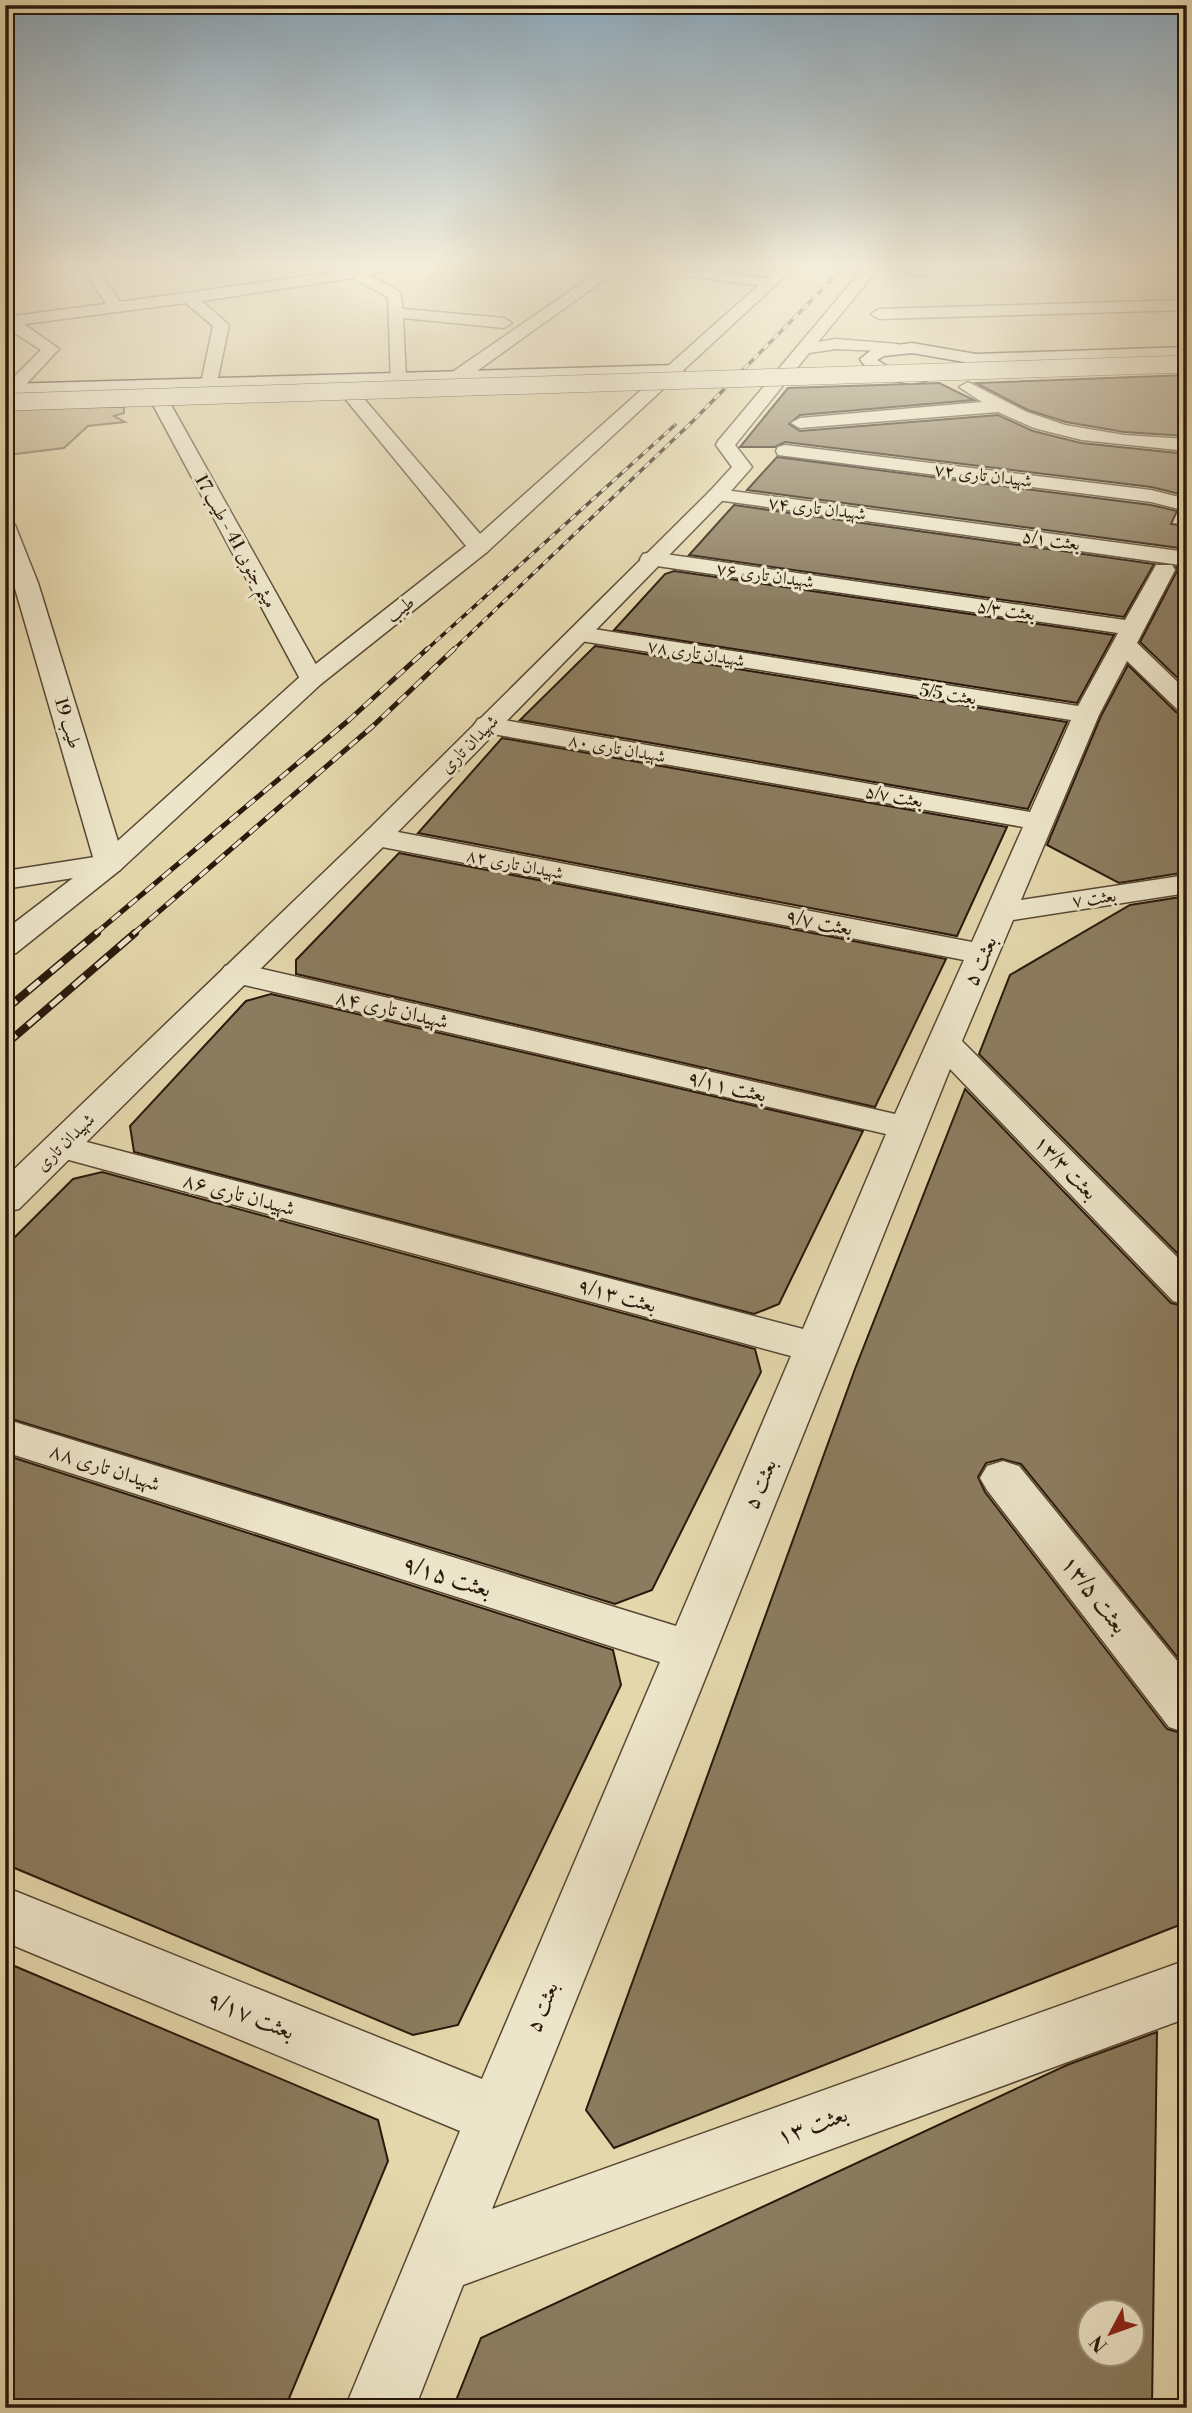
<svg xmlns="http://www.w3.org/2000/svg" width="1192" height="2413" viewBox="0 0 1192 2413" font-family="'Libre Bodoni',Amiri,serif">
<rect width="100%" height="100%" fill="#e4d7ac"/>
<filter id="stains"><feTurbulence type="fractalNoise" baseFrequency=".00286" numOctaves="4"/><feColorMatrix values="0 0 0 0 .2 0 0 0 0 .09 0 0 0 0 .02 0 0 0 .5 -.17"/></filter>
<radialGradient id="worn" r=".72"><stop offset=".6" stop-color="#630" stop-opacity="0"/><stop offset="1" stop-color="#630" stop-opacity=".3"/></radialGradient>
<!-- green -->
<path fill="#c4b791" stroke="#77684e" stroke-width="2" d="M63,407H124V413L114,416L125,422L88,426L64,448L8,455L5,450V409Z"/>
<!-- building -->
<path fill="#8b7c5f" stroke="#2a190c" stroke-width="2" fill-rule="evenodd" d="M1187,375V436L1124,432L1066,422L1028,410L976,383Z
M939,383L974,400L800,415L789,424L800,431L998,415L1033,431L1081,443L1187,454V488L1184,495L1151,487L785,442L775,447H740L788,388Z
M777,457L1151,505L1177,511L1171,524L1187,526V549L747,490Z
M734,505L1154,564L1124,617L689,555Z
M1176,567L1187,569V687L1140,642L1177,571Z
M674,571L1114,635L1077,703L614,630L665,574Z
M595,646L1067,722L1028,809L520,720Z
M1128,665L1176,712L1187,715V872L1119,883L1047,845L1101,716Z
M502,738L1007,827L957,936L418,833Z
M399,853L946,959L875,1107L296,974V960Z
M1187,896V1263L979,1054L1010,975L1130,905Z
M271,994L863,1131L779,1304L754,1314L134,1152L130,1126L246,1001Z
M965,1089L1171,1303L1187,1307V1669L1021,1464L1002,1459L986,1463L978,1477L985,1492L1167,1729L1187,1735V1922L614,2148L586,2110L855,1369Z
M102,1172L755,1349L761,1372L652,1590L615,1604L5,1417V1247L73,1179Z
M5,1455L613,1650L621,1685L458,2025L413,2035L5,1864Z
M5,1962L378,2120L388,2161L285,2408H5Z
M1157,2032L1152,2408H453L481,2338L1067,2065ZM1090,2312H1132V2354H1090Z"/>
<g fill="none" stroke-linecap="round" stroke-linejoin="round">
<!-- minor casing -->
<g stroke="#584834" stroke-width="3">
<path id="minor" d="M81,265H95L120,302L341,271L344,265L357,268L408,265L369,275L400,292L403,309L504,318L512,323L504,328L403,318L406,378L397,383L391,382L388,297L353,278L202,301L229,325L216,387H204L201,383L213,326L186,303L24,324L59,349L18,393H6V385L41,350L5,327V317L106,304Z
M608,265H625L463,381H451L448,377L451,373Z
M954,265H1125L1118,269L910,275L903,271L910,267Z
M693,269L771,279L778,283L771,287L688,276L686,273Z
M1187,300V310L879,319L871,314L879,309Z
M968,382L1027,412L1065,425L1124,435L1187,439V451L1082,440L1034,428L998,412L800,428L791,423L800,418L982,402L959,387Z
M353,392L359,393L487,542L490,547L487,552H471L347,401L344,397L347,393Z
M161,398L170,403L324,679L321,684H303L300,679L152,403Z
M785,445L1151,490L1187,499V511L1151,502L778,455L776,451L778,447Z
M717,489L1187,552V566L710,499L707,495L710,491Z
M5,519L15,525L38,583L125,864L120,870L110,873L100,870L95,864L5,554Z
M651,552L1125,620L1156,565H1172L1175,570L1137,643L1187,691V713L1178,710L1127,661L1099,715L1021,900L1187,875V893L1013,920L962,1041L1187,1267V1305L1173,1301L950,1069L492,2209L1187,1960V2018L463,2285L415,2408H345L460,2131L5,1942V1887L482,2079L660,1662L5,1452V1419L676,1626L791,1356L47,1154L42,1146L47,1138L60,1135L803,1329L886,1134L236,983L225,980L220,973L225,966L236,963L895,1114L964,960L377,846L367,843L363,837L367,831L377,828L972,942L1023,827L487,733L478,731L474,725L478,719L487,717L1030,812L1071,720L581,641L573,639L569,634L573,629L581,627L1078,706L1118,633L643,564L640,559L643,554Z
M1003,1461L1019,1466L1187,1673V1733L1169,1727L987,1490L980,1478L987,1466Z"/>
</g>
<!-- tertiary casing -->
<g stroke="#584834" stroke-width="3">
<path id="tertiary" d="M781,265H797L487,552L321,684L120,870L16,953L5,955V930L73,878L5,889V871L101,856L303,674L471,542Z
M866,265H881L818,342L836,339L897,344L903,346V352L836,349L809,353L735,445L752,467L724,499L387,843L19,1209L5,1212V1178L367,831L710,491L732,467L716,445L718,441Z"/>
</g>
<!-- secondary casing -->
<g stroke="#2a190c" stroke-width="3">
<path id="secondary" d="M912,343L976,354L1187,347V357L976,364L912,353L884,356L877,360L892,369L928,373L931,377C916,392 869,377 860,359L874,348Z
M676,365L682,366L684,370L682,374L5,394V384Z"/>
</g>
<!-- minor -->
<use href="#minor" fill="#ede5c9" fill-rule="evenodd"/>
<!-- tertiary -->
<use href="#tertiary" fill="#ede5c9" fill-rule="evenodd"/>
<!-- secondary -->
<use href="#secondary" fill="#ede5c9" fill-rule="evenodd"/>
<!-- rail-far2 casing -->
<g stroke="#2a190c" stroke-width="3.5">
<path id="rail-far2" d="M425,651L675,425
M452,651L693,421L846,265"/>
</g>
<!-- rail-far1 casing -->
<g stroke="#2a190c" stroke-width="5">
<path id="rail-far1" d="M95,934L349,720L427,649
M133,934L373,726L454,649"/>
</g>
<!-- rail casing -->
<g stroke="#2a190c" stroke-width="8">
<path id="rail" d="M5,1010L97,933
M5,1045L135,933"/>
</g>
<!-- rail-far2 -->
<use href="#rail-far2" stroke="#ede5c9" stroke-width="2.5" stroke-dasharray="7" stroke-linecap="butt"/>
<!-- rail-far1 -->
<use href="#rail-far1" stroke="#ede5c9" stroke-width="3.5" stroke-dasharray="11" stroke-linecap="butt"/>
<!-- rail -->
<use href="#rail" stroke="#ede5c9" stroke-width="5" stroke-dasharray="15" stroke-linecap="butt"/>
<!-- secondary-bridge casing -->
<g stroke="#2a190c" stroke-width="18" stroke-linecap="butt">
<path id="secondary-bridge" d="M12,402L1185,364"/>
</g>
<!-- secondary-bridge -->
<use href="#secondary-bridge" stroke="#ede5c9" stroke-width="17"/>
</g>
<!-- sky -->
<linearGradient id="sky" x2="0" y2="1"><stop stop-color="#8da8ba"/><stop offset="0.44" stop-color="#f3edda"/><stop offset="1" stop-color="#f3edda" stop-opacity="0"/></linearGradient>
<rect width="1192" height="603" fill="url(#sky)"/>
<g text-anchor="middle" stroke-width="6" stroke-linejoin="round" paint-order="stroke">
<!-- far-street labels -->
<g font-size="18" fill="#2a190c" stroke="#ede5c9">
<text transform="translate(983 475) rotate(7)" y="6">شهیدان تاری ۷۲</text>
<text transform="translate(817 508) rotate(7)" y="6">شهیدان تاری ۷۴</text>
<text transform="translate(1051 540) rotate(8)" y="6">بعثت ۵/۱</text>
<text transform="translate(236 541) rotate(61)" y="6">میثم جنوبی 41 - طیب 17</text>
<text transform="translate(765 575) rotate(8)" y="6">شهیدان تاری ۷۶</text>
<text transform="translate(400 609) rotate(-38)" y="6">طیب</text>
<text transform="translate(1006 610) rotate(8)" y="6">بعثت ۵/۳</text>
<text transform="translate(696 653) rotate(9)" y="6">شهیدان تاری ۷۸</text>
<text transform="translate(948 694) rotate(9)" y="6">بعثت 5/5</text>
<text transform="translate(68 723) rotate(73)" y="6">طیب 19</text>
<text transform="translate(469 744) rotate(-45)" y="6">شهیدان تاری</text>
<text transform="translate(617 748) rotate(10)" y="6">شهیدان تاری ۸۰</text>
<text transform="translate(894 796) rotate(10)" y="6">بعثت ۵/۷</text>
<text transform="translate(515 864) rotate(11)" y="6">شهیدان تاری ۸۲</text>
<text transform="translate(1094 898) rotate(-8)" y="6">بعثت ۷</text>
<text transform="translate(65 1142) rotate(-44)" y="6">شهیدان تاری</text>
</g>
<!-- street labels -->
<g font-size="21" fill="#2a190c" stroke="#ede5c9">
<text transform="translate(819 922) rotate(11)" y="7">بعثت ۹/۷</text>
<text transform="translate(980 961) rotate(-66)" y="7">بعثت ۵</text>
<text transform="translate(392 1009) rotate(13)" y="7">شهیدان تاری ۸۴</text>
<text transform="translate(727 1086) rotate(13)" y="7">بعثت ۹/۱۱</text>
<text transform="translate(1066 1167) rotate(46)" y="7">بعثت ۱۳/۳</text>
<text transform="translate(239 1194) rotate(15)" y="7">شهیدان تاری ۸۶</text>
<text transform="translate(617 1295) rotate(15)" y="7">بعثت ۹/۱۳</text>
<text transform="translate(105 1467) rotate(18)" y="7">شهیدان تاری ۸۸</text>
<text transform="translate(760 1484) rotate(-67)" y="7">بعثت ۵</text>
<text transform="translate(542 2007) rotate(-68)" y="7">بعثت ۵</text>
</g>
<!-- near-street labels -->
<g font-size="24" fill="#2a190c" stroke="#ede5c9">
<text transform="translate(447 1576) rotate(17)" y="8">بعثت ۹/۱۵</text>
<text transform="translate(1095 1594) rotate(52)" y="8">بعثت ۱۳/۵</text>
<text transform="translate(251 2015) rotate(22)" y="8">بعثت ۹/۱۷</text>
<text transform="translate(812 2125) rotate(-20)" y="8">بعثت ۱۳</text>
</g>
</g>
<!-- margin -->
<rect width="1192" height="2413" fill="none" stroke="#e4d7ac" stroke-width="28"/>
<rect x="7" y="7" width="1178" height="2399" fill="none" stroke="#2a190c" stroke-width="3.5"/>
<rect x="14" y="14" width="1164" height="2385" fill="none" stroke="#2a190c" stroke-width="2"/>
<!-- north arrow -->
<g transform="translate(1111 2333) rotate(229)"><circle r="33" fill="#ede5c9" stroke="#9f937d" stroke-width="2"/>
<path d="M0-5L12 26L0 18L-12 26Z" fill="#8f2418"/>
<text y="-10" font-size="19" font-weight="bold" text-anchor="middle" fill="#2a190c">N</text>
</g>
<rect width="100%" height="100%" filter="url(#stains)"/>
<rect width="100%" height="100%" fill="url(#worn)"/>
</svg>
